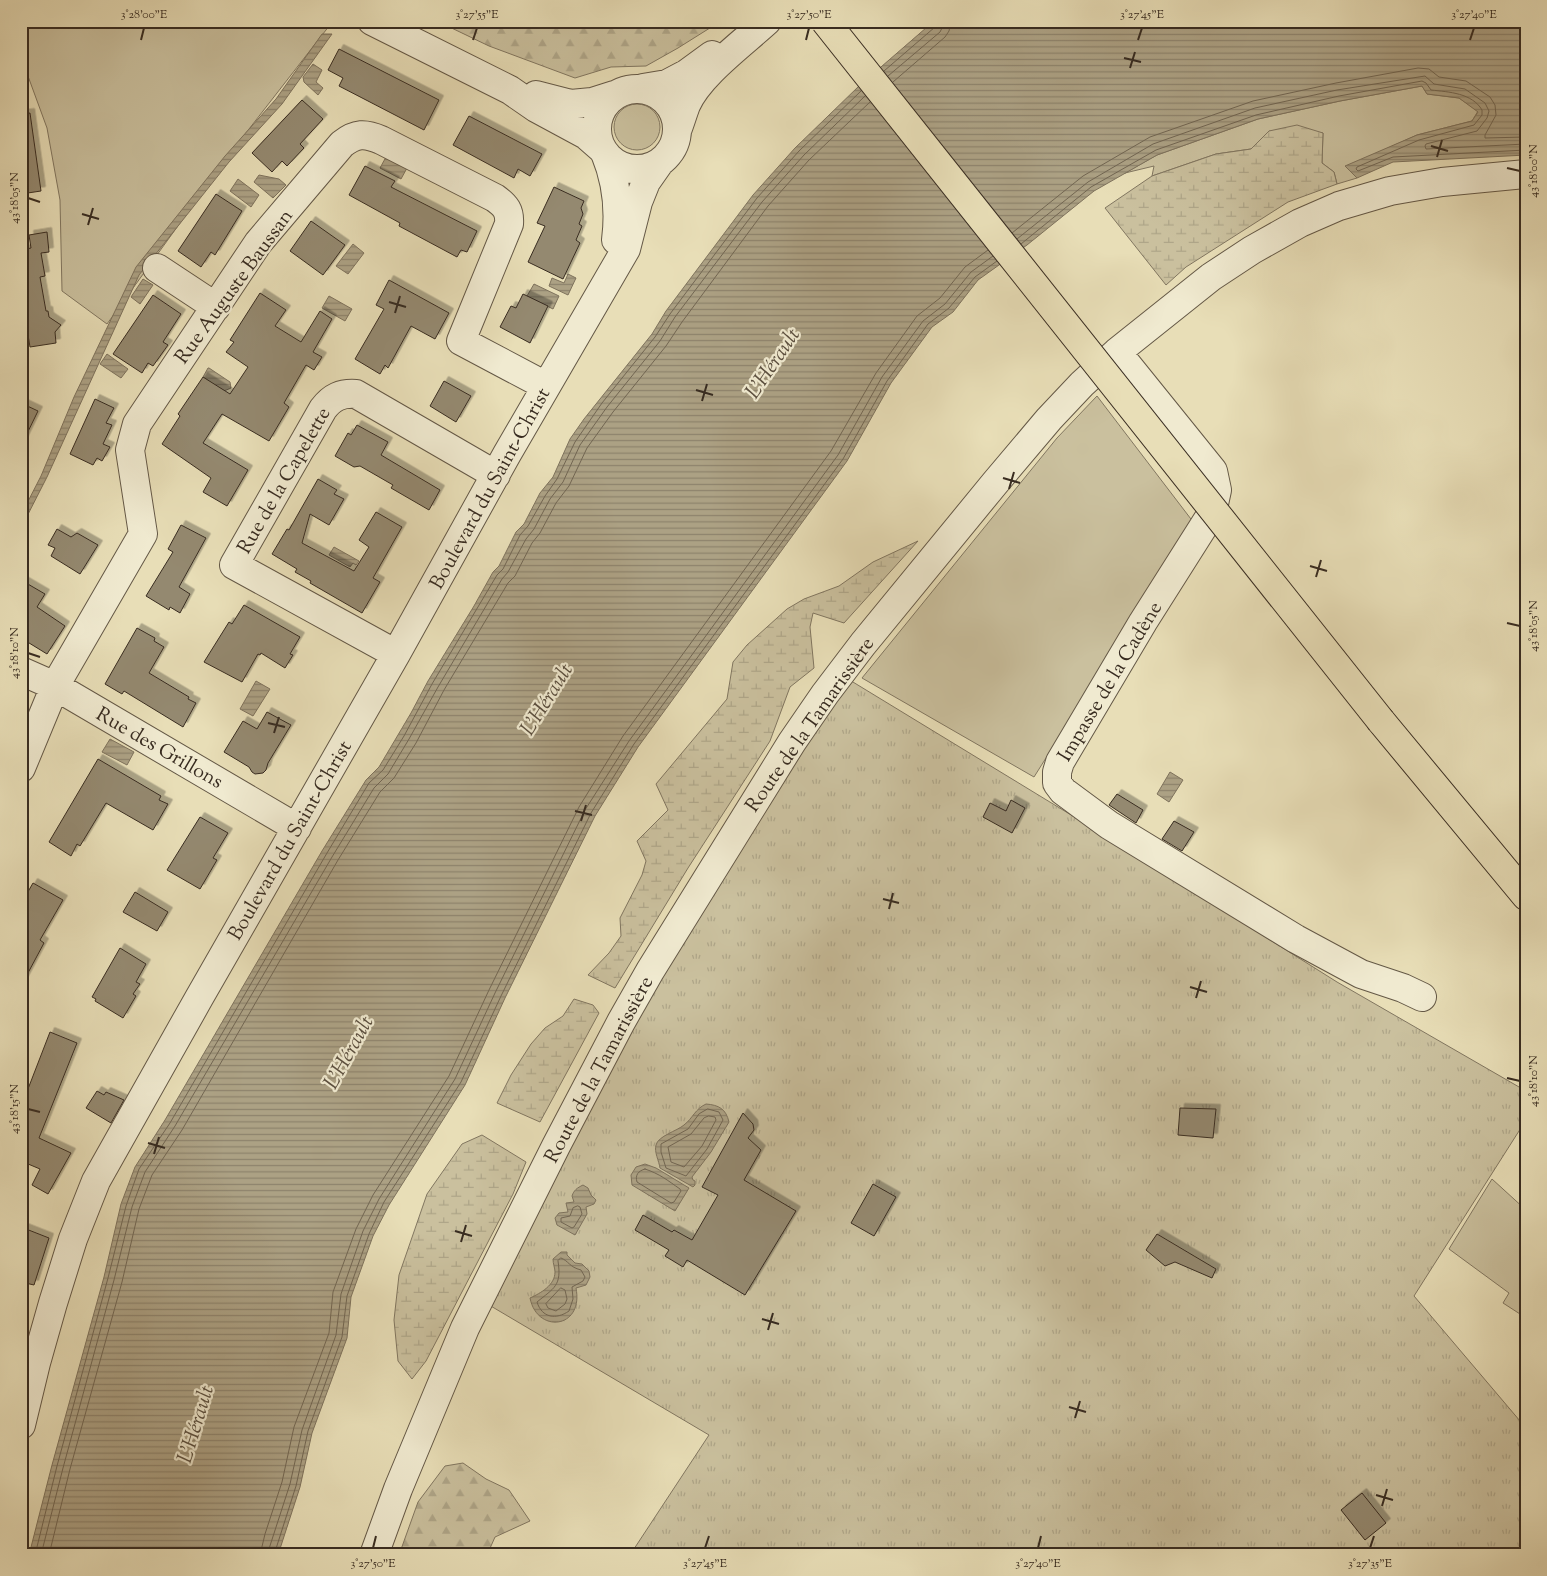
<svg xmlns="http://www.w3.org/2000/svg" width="1547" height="1576" viewBox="0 0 1547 1576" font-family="'Sorts Mill Goudy',serif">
<defs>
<pattern id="forest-firs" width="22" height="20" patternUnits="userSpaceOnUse" patternTransform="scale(1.25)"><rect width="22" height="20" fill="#cac09e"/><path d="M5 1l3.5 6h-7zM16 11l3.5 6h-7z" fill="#aea588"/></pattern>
<pattern id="wetland-marsh" width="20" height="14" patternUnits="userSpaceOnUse" patternTransform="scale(1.25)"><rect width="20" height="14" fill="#cac09e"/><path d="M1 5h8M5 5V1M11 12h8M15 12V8" fill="none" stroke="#aea588"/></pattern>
<pattern id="park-tufts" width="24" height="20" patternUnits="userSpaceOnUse" patternTransform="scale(1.25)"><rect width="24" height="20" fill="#cac09e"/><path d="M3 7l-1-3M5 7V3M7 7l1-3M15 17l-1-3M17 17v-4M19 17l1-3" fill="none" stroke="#aea588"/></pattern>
<pattern id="water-rules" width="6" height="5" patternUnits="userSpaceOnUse" patternTransform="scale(1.25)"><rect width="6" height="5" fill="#aca184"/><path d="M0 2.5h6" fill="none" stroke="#8d836c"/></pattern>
<filter id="shadow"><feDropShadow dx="4.5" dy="-4.5" stdDeviation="0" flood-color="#0004"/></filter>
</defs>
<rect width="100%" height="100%" fill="#e8deb7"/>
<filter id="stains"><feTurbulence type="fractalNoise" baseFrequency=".004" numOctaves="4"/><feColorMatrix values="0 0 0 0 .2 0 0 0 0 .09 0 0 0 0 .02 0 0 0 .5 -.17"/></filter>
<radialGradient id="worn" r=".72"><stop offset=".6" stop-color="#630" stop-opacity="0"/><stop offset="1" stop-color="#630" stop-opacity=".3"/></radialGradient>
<!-- grass -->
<path fill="#cac09e" stroke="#817660" d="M21,21H333L235,147L107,324L62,291L60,200L47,128L21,57Z
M1422,86L1427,94L1459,98L1478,111L1472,121L1417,135L1346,167L1357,178L1337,184L1334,172L1322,163L1323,133L1269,131L1251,149L1216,154L1152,176L1154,166L1125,173L1157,155L1258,119L1340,101Z
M614 127a23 23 0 1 1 46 0a23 23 0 1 1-46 0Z
M1097,396L1194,523L1034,777L862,678L1057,438Z
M1492,1179L1526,1210V1308L1520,1314L1503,1303L1509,1293L1449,1249Z"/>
<!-- forest -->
<path fill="url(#forest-firs)" stroke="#817660" d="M437,21H721L678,48L646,66L611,67L575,78L489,46Z
M463,1463L486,1479L509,1490L530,1521L495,1537L487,1555H399L418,1502L445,1466Z"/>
<!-- wetland -->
<path fill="url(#wetland-marsh)" stroke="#817660" d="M1297,125L1323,133L1322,163L1334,172L1337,184L1288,202L1186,267L1166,285L1105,208L1152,176L1216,154L1251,149L1269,131Z
M918,541L844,623L813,613L810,627L814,668L790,687L770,741L688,868L615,988L588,975L609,953L621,936L620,918L642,875L646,861L637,841L668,810L656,784L727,699L733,662L747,645L787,609L804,599L839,586L873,562Z
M574,999L593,1005L599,1013L540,1122L497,1103L511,1075L531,1044L545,1028L563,1016Z
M482,1135L526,1162L513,1194L426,1361L412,1379L398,1361L394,1320L399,1275L427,1194L462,1144Z"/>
<!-- park -->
<path fill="url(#park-tufts)" stroke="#817660" d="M848,679L1081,821L1337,982L1526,1091V1120L1414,1296L1526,1428V1555H630L709,1435L484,1302L632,1011Z"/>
<!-- water -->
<path fill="url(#water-rules)" stroke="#7e725c" d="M934,21H1526V155L1393,162L1357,178L1345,166L1417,135L1472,121L1478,112L1459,98L1427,94L1422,86L1340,101L1258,119L1157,155L1094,191L1027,245L978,280L953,312L932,327L891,383L847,461L638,747L595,816L505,998L465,1085L389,1205L373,1236L351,1297L347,1338L312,1433L300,1487L278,1555H29L52,1465L104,1277L121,1204L135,1167L165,1120L322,851L366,780L379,767L411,713L428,681L474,606L493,572L499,566L516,532L524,524L540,493L553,477L570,439L584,419L652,334L666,311L753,195L795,148L859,86Z
M322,34H332L282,104L229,162L139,275L47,477L21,528V515L41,476L74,397L136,267L225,156L276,99Z
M313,64L322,70L316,82L323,88L318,95L304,82L303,77Z
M386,157L407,168L401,179L380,168Z
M259,175L279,179L286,185L273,198L254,182Z
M238,179L259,195L251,207L230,191Z
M353,244L364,253L348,274L336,266Z
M568,274L576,278L568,295L549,286L552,278L564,283Z
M143,279L153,285L140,304L131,297Z
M534,284L559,296L553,309L527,296Z
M329,296L352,309L345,321L322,308Z
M107,354L128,369L121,378L100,364Z
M208,368H209L230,382L231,388L224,391L203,377Z
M334,547L359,561L356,565L353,563L350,567L329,555Z
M256,681L270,689L253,716L240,709Z
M110,739L134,752L127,765L102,752Z
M1170,772L1183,780L1169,802L1157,794Z
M706,1104C719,1105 726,1109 729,1122L711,1152L692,1177L693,1180L695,1181V1185L693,1187L660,1168C659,1161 654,1152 656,1145C658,1136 677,1131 684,1125C693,1118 695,1109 706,1104Z
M645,1164L656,1168L689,1188L675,1211L632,1185L631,1175L636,1167Z
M583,1185L588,1188L591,1195L596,1200L594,1204L586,1207L587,1214L575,1235L557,1225L555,1218L559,1213L568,1212L566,1203L574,1202L572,1196C574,1190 577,1188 583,1185Z
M561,1252H567V1255L575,1263L582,1264L589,1271L590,1277L586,1285L576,1288C584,1329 537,1334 530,1298C541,1293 555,1285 555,1272C555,1268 553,1264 553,1259Z"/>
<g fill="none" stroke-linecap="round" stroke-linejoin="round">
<!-- shore -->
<path stroke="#726652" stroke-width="1" d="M884,71L935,27L937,21
M888,76L940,32L943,26V21
M893,82L945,37L949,31L951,21
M1012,233L1083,176L1150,137L1253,101L1336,83L1418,68L1429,69L1439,77L1466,81L1490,97L1495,105L1496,115L1485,135V138L1526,137
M1017,239L1088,182L1153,144L1255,108L1337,90L1425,76L1434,84L1465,89L1485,103L1489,111L1487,118L1477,131L1426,144L1425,146L1426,149L1526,144
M1021,244L1091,187L1156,150L1256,115L1339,96L1422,81L1426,83L1431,90C1449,92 1472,93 1482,110V115L1474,125L1419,140L1357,167L1356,169L1358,171L1393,157L1526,150
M708,1109L719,1112L723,1120L707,1149L686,1176L666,1168L661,1152V1144L688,1129L699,1114Z
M709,1116L715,1117L716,1120L702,1146L684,1167L671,1162L668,1147L691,1134L704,1118Z
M645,1169C660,1174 667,1180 680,1189L681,1191L674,1202L671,1203L637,1182C635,1175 638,1171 645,1169Z
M578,1206L580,1207L582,1214L574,1227L572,1228L561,1222V1218L570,1216L573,1208Z
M561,1258C569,1261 569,1267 581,1270L585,1277L583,1281L572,1287L573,1299L569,1311C556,1320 542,1318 537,1302C554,1288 562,1286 558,1261Z
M561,1288L565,1290L567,1299L565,1304L556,1311L548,1308L546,1304Z
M35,1555L57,1466L108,1278L126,1206L139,1169L170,1123L327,853L369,783L383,770L404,736L432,684L497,575L503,569L520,535L528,526L545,496L557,479L575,442L602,403L655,337L670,314L757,198L799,151L861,91
M41,1555L63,1468L114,1280L132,1207L145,1172L175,1126L332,857L374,788L388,774L409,739L438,687L502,579L508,572L526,539L534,529L550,499L563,482L580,445L607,407L660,341L675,317L762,202L804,155L865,96
M49,1555L70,1469L122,1282L139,1209L152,1175L182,1130L338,860L380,792L394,778L416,743L444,690L508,583L515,576L532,543L540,533L556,503L569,486L587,448L613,412L666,346L682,322L768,206L809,160L870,102
M260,1555L265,1534L282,1482L294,1427L329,1333L333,1292L356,1229L373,1195L449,1076L489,990L579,807L623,736L831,451L876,373L917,316L940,298L965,267L988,250
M267,1555L290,1484L302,1430L336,1335L341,1294L363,1231L379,1199L455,1079L495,993L585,810L629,741L838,455L882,377L923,321L945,304L971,272L993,256
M274,1555L296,1486L308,1431L342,1337L347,1296L369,1234L384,1202L461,1082L501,996L591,813L634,744L843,459L887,381L928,324L949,308L975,277L997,261"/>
</g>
<!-- building -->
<path fill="#94896f" stroke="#382c21" filter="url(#shadow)" d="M339,49L439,100L424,130L339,86L343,78L328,70Z
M302,100L323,119L300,144L304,148L287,166L282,161L272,172L252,153Z
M30,113L41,191L21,194V114Z
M469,116L542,154L530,176L518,169L514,178L453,145Z
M365,166L395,181L391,187L477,231L467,252L461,250L457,257L399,226L400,223L349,195Z
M554,187L584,201L581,208L583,214L579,224L582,226L576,240L580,243L563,279L528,262L545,226L537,223Z
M216,194L242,211L215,255L211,252L201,267L178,251Z
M311,221L345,245L323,275L290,251Z
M47,232L49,252L41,253L45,276L40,277L46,311H48L49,317L61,325L55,332L56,343L30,347L27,329L24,330L21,309V250L31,248L29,235Z
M389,280L449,313L435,339L411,326L388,368L385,365L380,374L355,359L384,309L376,305Z
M260,293L286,310L275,326L301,342L320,311L332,319L313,352L322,357L314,370L306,365L284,403L289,407L269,441L222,414L203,443L248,470L227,506L203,492L211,478L162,444L180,416L178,414L203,377L230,394L248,367L226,352L234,342L230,340Z
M523,294L548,306L530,343L500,327L511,306L516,308Z
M153,295L181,314L163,342L168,345L153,366L148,363L142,373L113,354Z
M444,381L471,396L456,422L430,406Z
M95,399L114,408L106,423L112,425L103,444L110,447L102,461L97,458L93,465L70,454Z
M21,403L38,411L21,446Z
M357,425L388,442L381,455L440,490L429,510L391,488L393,485L360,466L354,467L335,456L348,433L351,435Z
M318,479L337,490L334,494L344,499L329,525L310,514L302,543L354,571L369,547L359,540L376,512L402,527L373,578L380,582L362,613L310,583L311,581L295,572L297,569L272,554L287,529L289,530Z
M181,525L206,538L179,587L190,594L180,613L170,607L169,610L146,596L173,552L168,549Z
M57,529L71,537L77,533L98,545L80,574L51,556L55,548L48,545Z
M21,580L45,594L37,607L65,626L47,654L21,638Z
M244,605L300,637L290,654L293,655L285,668L261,653L260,655L258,654L242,682L204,662L229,622L232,624Z
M137,628L155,638L154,641L164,647L149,673L189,697L188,699L196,703L183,727L124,691L122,694L105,684Z
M267,712L291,725L268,763L266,770L263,773L255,774L252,772L249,767L224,752L243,721L257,729Z
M98,759L161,796L159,800L168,804L153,830L106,803L80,846L77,844L71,856L49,842Z
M1117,794L1143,810L1136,823L1109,805Z
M1011,800L1025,808L1012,833L983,817L990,803L1006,811Z
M200,817L228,833L213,858L217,860L200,889L167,870Z
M1174,821L1194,832L1182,851L1162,839Z
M33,883L63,900L40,940L44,943L21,986V904Z
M135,892L168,912L157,931L123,912Z
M120,948L146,964L136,982L140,984L133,994L136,996L123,1018L95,1001L96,999L92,997Z
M50,1032L77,1043L39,1138L71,1153L48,1194L32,1185L40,1169L21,1161V1107Z
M97,1091L104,1095L106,1092L124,1100L111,1123L86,1108Z
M1180,1108L1216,1109L1213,1138L1178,1135Z
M743,1113L753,1124L754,1130L748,1138L761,1150L744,1180L796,1211L745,1295L687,1260L683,1267L665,1256L669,1250L635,1230L643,1215L672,1232L674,1230L692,1240L718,1195L702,1187Z
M873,1184L896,1197L874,1236L851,1223Z
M21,1227L49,1238L34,1285L21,1282Z
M1157,1234L1216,1269L1212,1278L1175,1262L1165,1266L1146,1250Z
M1362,1493L1386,1523L1365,1540L1341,1510Z"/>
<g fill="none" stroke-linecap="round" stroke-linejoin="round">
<!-- minor casing -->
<g stroke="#645846" stroke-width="30">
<path id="minor" d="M372,21L510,90L536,108L586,135L602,149
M643,88L667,84L686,74L712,55
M597 129a40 40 0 1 1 80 0a40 40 0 1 1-80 0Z
M536,95L571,104L592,102L614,95
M678,128C681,120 683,113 686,105C699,75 742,44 767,21
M605,153C617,182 620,209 616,240
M157,268L216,307
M1117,352L1213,471L1217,490L1212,513L1143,622L1060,762L1057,772V783L1063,791L1109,825L1296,939L1361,974L1403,988L1422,997
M396,654L234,565L323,409C332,397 341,393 356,394L496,475
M21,671L55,686L297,828
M21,768L55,686L143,534L130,450L137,424L258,243L342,144C356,133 365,133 381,140L495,198C506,206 510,211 509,224L461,341L546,386
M21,1425L36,1363L53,1303L73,1239L96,1181L199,998L396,654L507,454L626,249L638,202L646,182L660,162
M374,1555L398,1489L465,1328L556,1146L621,1022L650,971L792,742L825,694L863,644L995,483L1049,419L1082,384L1117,352L1211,277L1252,250L1300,223L1339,206L1390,191L1442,182L1526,174"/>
</g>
<!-- highway casing -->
<g stroke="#382c21" stroke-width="30">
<path id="highway" d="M1381,721L1526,896"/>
</g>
<!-- minor -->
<use href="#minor" stroke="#f0ead0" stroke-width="28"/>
<!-- highway -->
<use href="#highway" stroke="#e8deb7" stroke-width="28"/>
<!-- highway-bridge casing -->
<g stroke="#382c21" stroke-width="30" stroke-linecap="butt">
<path id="highway-bridge" d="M825,21L1381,721"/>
</g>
<!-- highway-bridge -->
<use href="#highway-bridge" stroke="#e8deb7" stroke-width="28"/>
</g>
<!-- ticks -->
<path fill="none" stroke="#382c21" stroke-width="2" d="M141,40L144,28M473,40L477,28M806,40L809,28M1138,40L1142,28M1470,40L1474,28M1124,58L1141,62M1130,68L1135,52M1431,146L1448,151M1437,157L1442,140M1507,168L1520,171M28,198L40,202M82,214L99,219M88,225L93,208M389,302L406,307M395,313L400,296M696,390L713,395M702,401L707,384M1003,478L1020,483M1009,489L1014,472M1310,566L1327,571M1316,577L1321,560M1507,623L1520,626M28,653L40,657M268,723L285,727M274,733L279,717M575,811L592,815M581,821L586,805M883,899L899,903M889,909L893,893M1190,987L1207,992M1196,998L1201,981M1507,1078L1520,1081M28,1109L40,1112M148,1143L165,1148M154,1154L159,1137M455,1231L472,1236M461,1242L466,1225M762,1319L779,1324M768,1330L773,1313M1069,1407L1086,1412M1075,1418L1080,1401M1376,1495L1393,1500M1382,1506L1387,1489M373,1548L376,1536M705,1548L709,1536M1038,1548L1041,1536M1370,1548L1374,1536"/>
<g text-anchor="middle" stroke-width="4.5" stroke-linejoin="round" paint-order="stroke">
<!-- street labels -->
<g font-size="20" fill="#382c21" stroke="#f0ead0">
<text transform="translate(233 286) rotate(-54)" y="7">Rue Auguste Baussan</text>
<text transform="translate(283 480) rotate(-60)" y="7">Rue de la Capelette</text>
<text transform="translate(489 488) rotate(-61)" y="7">Boulevard du Saint-Christ</text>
<text transform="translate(1109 681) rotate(-59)" y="7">Impasse de la Cadène</text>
<text transform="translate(809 724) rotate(-55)" y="7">Route de la Tamarissière</text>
<text transform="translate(160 747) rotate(30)" y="7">Rue des Grillons</text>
<text transform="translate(289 840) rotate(-60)" y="7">Boulevard du Saint-Christ</text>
<text transform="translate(598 1069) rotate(-62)" y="7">Route de la Tamarissière</text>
</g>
<!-- water labels -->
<g font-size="21" font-style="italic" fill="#5b4f3f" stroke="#f0ead0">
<text transform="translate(772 363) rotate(-56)" y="7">L'Hérault</text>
<text transform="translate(546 699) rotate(-58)" y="7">L'Hérault</text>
<text transform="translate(348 1052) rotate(-61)" y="7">L'Hérault</text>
<text transform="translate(195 1424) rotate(-73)" y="7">L'Hérault</text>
</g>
</g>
<!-- margin -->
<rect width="1547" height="1576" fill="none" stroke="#e8deb7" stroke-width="55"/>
<rect x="28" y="28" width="1492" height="1520" fill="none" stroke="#382c21" stroke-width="2"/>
<g font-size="12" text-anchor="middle" fill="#382c21">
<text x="144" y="18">3°28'00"E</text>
<text x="477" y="18">3°27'55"E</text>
<text x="809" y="18">3°27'50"E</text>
<text x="1142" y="18">3°27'45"E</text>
<text x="1474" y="18">3°27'40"E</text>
<text transform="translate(1533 171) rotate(-90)" y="4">43°18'00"N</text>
<text transform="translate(14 198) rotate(-90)" y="4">43°18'05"N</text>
<text transform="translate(1533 626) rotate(-90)" y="4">43°18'05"N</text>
<text transform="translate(14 653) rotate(-90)" y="4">43°18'10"N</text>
<text transform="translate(1533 1081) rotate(-90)" y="4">43°18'10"N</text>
<text transform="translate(14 1109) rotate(-90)" y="4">43°18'15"N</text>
<text x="373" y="1567">3°27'50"E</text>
<text x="705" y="1567">3°27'45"E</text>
<text x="1038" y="1567">3°27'40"E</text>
<text x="1370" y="1567">3°27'35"E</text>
</g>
<rect width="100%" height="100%" filter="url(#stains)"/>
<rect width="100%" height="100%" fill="url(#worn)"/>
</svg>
